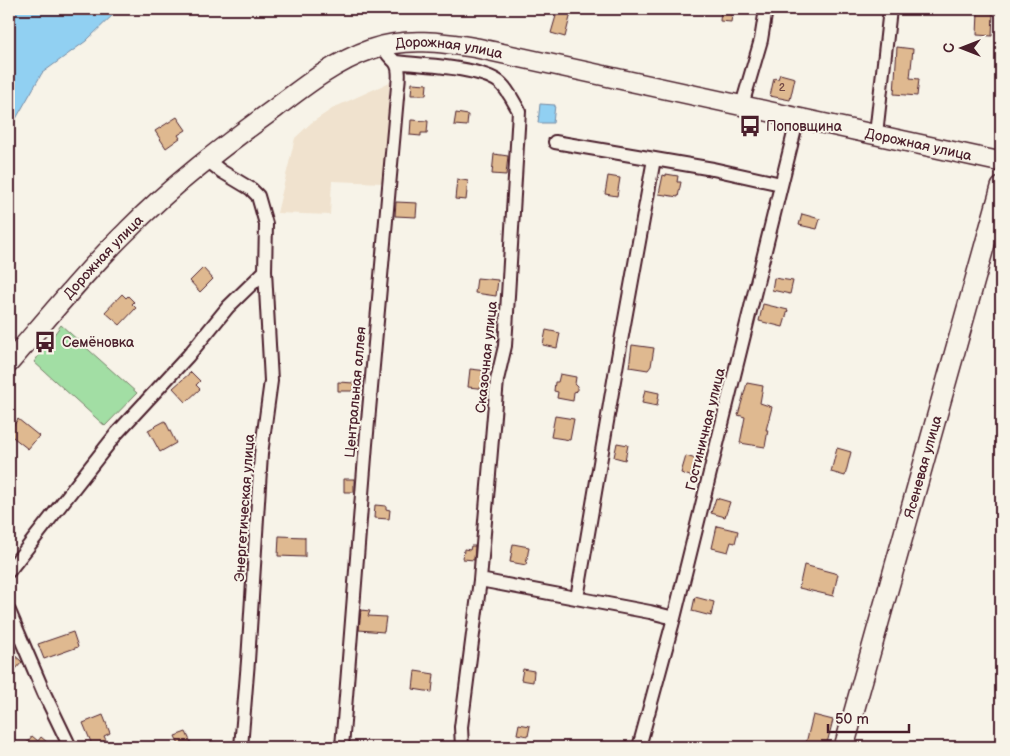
<svg xmlns="http://www.w3.org/2000/svg" width="1010" height="756" viewBox="0 0 1010 756" font-family="'Balsamiq Sans',sans-serif">
<rect width="100%" height="100%" fill="#f7f3e8"/>
<filter id="ink" filterUnits="userSpaceOnUse"><feTurbulence type="fractalNoise" baseFrequency=".02" numOctaves="2"/><feDisplacementMap in="SourceGraphic" scale="10" xChannelSelector="R" yChannelSelector="G"/><feConvolveMatrix kernelMatrix="1 2 1 2 8 2 1 2 1" color-interpolation-filters="sRGB"/></filter>
<g filter="url(#ink)">
<!-- built -->
<path fill="#f0e2ce" d="M390,82L383,183L332,181L330,215L277,213L295,138L311,123L335,107Z"/>
<!-- green -->
<path fill="#a2dea4" stroke="#767e68" d="M61,325L137,393L105,426L34,362Z"/>
<!-- water -->
<path fill="#91d0f2" stroke="#7589a2" d="M9,9H119L86,41L42,73L9,131Z
M540,104L555,105L553,123H538Z"/>
<!-- building -->
<path fill="#dfb990" stroke="#4a1f2b" d="M558,9H572L565,37L551,33Z
M721,9H733L731,22L720,21Z
M978,12L993,13L992,36L977,35Z
M897,47L913,49L910,78L919,79L917,96L894,94Z
M780,74L795,78L790,100L770,96L774,78L778,79Z
M412,83L427,84L426,95H411Z
M456,113L468,115L467,126L454,125Z
M177,117L186,130L178,135L180,138L166,148L155,131Z
M411,120L428,121L427,133H421V136L410,135Z
M494,154L508,156L506,175L492,174Z
M666,174L678,176L677,182H681L678,197L659,194L663,175L666,176Z
M608,176L620,178L617,196L605,194Z
M457,179L468,181L466,200L455,199Z
M396,202L417,203L416,217L395,216Z
M802,214L820,219L817,229L799,225Z
M203,268L213,279L200,292L190,281Z
M477,278L498,280L496,296L475,293Z
M774,278L793,281L790,294L772,290Z
M122,294L126,298L128,296L134,302L132,304L136,308L120,325L105,312Z
M763,304L788,310L783,327L759,321Z
M546,330L560,333L557,348L543,345Z
M632,345L654,348L651,366L648,370L629,367Z
M470,369L488,371L487,389L468,387Z
M191,372L200,381L196,385L200,389L186,402L173,388Z
M560,374L576,377L575,384L577,386V391L574,392L573,401L557,398L558,392L554,391L555,382H558Z
M338,382L354,383V391H338Z
M747,383L763,386L760,403L772,407L766,430H768L765,447L740,443L745,417L738,415Z
M645,390L659,393L657,406L642,403Z
M555,416L574,419L570,440L551,437Z
M18,419L39,436L28,449L9,434V423L13,426Z
M165,421L176,443L160,452L148,430Z
M617,443L628,445L625,460L614,457Z
M837,448L851,452L845,476L831,472Z
M686,456L699,460L693,477L681,473Z
M344,479H354V492H344Z
M716,498L730,502L725,517L711,513Z
M375,505L386,506V509L390,510L389,519L374,518Z
M717,526L738,531L735,543L731,542L728,552L712,548Z
M279,536L305,537V557L278,556Z
M513,544L529,547L526,565L510,562Z
M471,546H475L474,560L463,559L464,549L470,550Z
M804,565L838,574L833,596L799,588Z
M695,597L714,602L711,616L692,611Z
M361,610L370,611L368,616L386,617L384,632L359,630Z
M73,632L78,647L44,659L38,644Z
M9,650L22,662L9,677Z
M523,669L534,671L533,682L521,680Z
M415,671L434,674L432,692L413,689Z
M103,715L110,733L104,736L109,747H93L83,723Z
M813,715L833,720L826,747H805Z
M519,724L530,726L528,736L517,734Z
M186,732L193,747H180L175,736Z
M32,736L38,741L41,737L53,747H24Z"/>
<g fill="none" stroke-linecap="round" stroke-linejoin="round">
<!-- minor casing -->
<g stroke="#4a1f2b" stroke-width="16">
<path id="minor" d="M395,62C420,65 480,67 499,82C508,89 513,101 519,111L505,346L497,380L480,580L461,727L462,747
M742,105L761,40L766,9
M876,134L890,9
M555,142L713,169L781,184
M9,571L117,433L188,356L228,307L265,271L266,224L258,196L251,189L221,171L207,160
M480,580L650,612L674,618
M577,598L617,363L654,159
M9,611L44,693L70,747
M241,747L248,661L261,454L271,381L265,271
M342,747L366,444L398,86C399,78 400,68 395,62C389,55 387,56 384,45
M639,747L674,618L798,117"/>
</g>
<!-- secondary casing -->
<g stroke="#4a1f2b" stroke-width="22">
<g id="secondary">
<path id="s1" d="M9,363C47,319 85,272 127,231C171,186 222,147 273,110C303,87 336,61 372,49C406,37 442,42 477,48L1001,162"/>
<path id="s2" d="M844,747L1001,187"/>
</g>
</g>
<!-- minor -->
<use href="#minor" stroke="#f7f3e8" stroke-width="12"/>
<!-- secondary -->
<use href="#secondary" stroke="#f7f3e8" stroke-width="19"/>
</g>
</g>
<!-- icons -->
<defs>
<g id="bus-bare" transform="scale(1.725)"><path d="M-5-6H5V4H4V6H2V4H-2V6H-4V4H-5ZM-3.5-4V0h7V-4ZM-3.5 1.2v1.5H-2V1.2ZM2 1.2v1.5H3.5V1.2Z" fill="#4a1f2b" stroke="#f7f3e8" stroke-width="2.5" paint-order="stroke"/></g>
</defs>
<g fill-rule="evenodd">
<use href="#bus-bare" x="750" y="126"/>
<use href="#bus-bare" x="45" y="342"/>
</g>
<g text-anchor="middle" stroke-width="4" stroke-linejoin="round" paint-order="stroke">
<!-- number labels -->
<g font-size="11" fill="#6f4644">
<text x="782" y="91">2</text>
</g>
<!-- street labels -->
<g font-size="14" fill="#4a1f2b" stroke="#f7f3e8">
<text dy="5" stroke="none"><textPath href="#s1" startOffset="562">Дорожная улица</textPath></text>
<text dy="5" stroke="none"><textPath href="#s1" startOffset="1042">Дорожная улица</textPath></text>
<text dy="5" stroke="none"><textPath href="#s1" startOffset="142">Дорожная улица</textPath></text>
<text transform="translate(486 357) rotate(-84)" y="5">Сказочная улица</text>
<text transform="translate(355 392) rotate(-85)" y="5">Центральная аллея</text>
<text transform="translate(705 429) rotate(-76)" y="5">Гостиничная улица</text>
<text dy="5" stroke="none"><textPath href="#s2" startOffset="291">Ясеневая улица</textPath></text>
<text transform="translate(244 508) rotate(-86)" y="5">Энергетическая улица</text>
</g>
<!-- poi labels -->
<g font-size="14" fill="#4a1f2b" stroke="#f7f3e8" text-anchor="start">
<text x="766" y="131">Поповщина</text>
<text x="62" y="347">Семёновка</text>
</g>
</g>
<!-- margin -->
<rect width="1010" height="756" fill="none" stroke="#f7f3e8" stroke-width="30"/>
<rect x="15" y="15" width="980" height="726" fill="none" stroke="#4a1f2b" stroke-width="2" filter="url(#ink)"/>
<!-- north arrow -->
<g transform="translate(962 48) rotate(270)" stroke="#f7f3e8" stroke-width="4" paint-order="stroke">
<path d="M0-4L9 19L0 12L-9 19Z" fill="#4a1f2b"/>
<text y="-8" font-size="14" font-weight="bold" text-anchor="middle" fill="#4a1f2b">С</text>
</g>
<!-- scale -->
<path d="M828 724v8h81v-8" fill="none" stroke="#4a1f2b" stroke-width="2.5"/>
<text x="835" y="724" font-size="15" fill="#4a1f2b" stroke="#f7f3e8" stroke-width="4" paint-order="stroke">50 m</text>
</svg>
